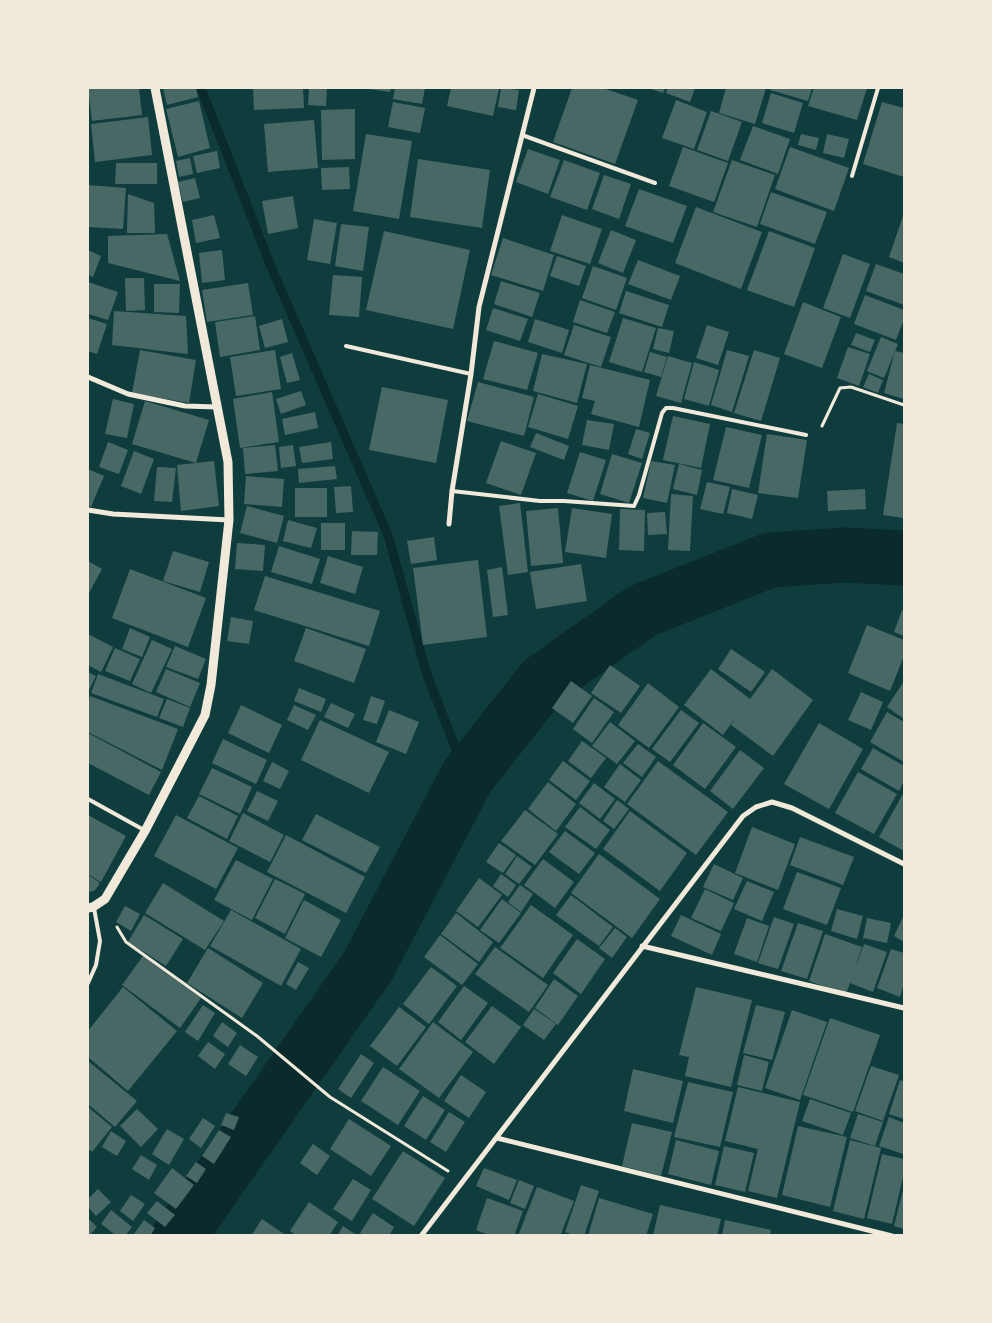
<svg xmlns="http://www.w3.org/2000/svg" width="992" height="1323" viewBox="0 0 992 1323" font-family="'Titillium Web',sans-serif">
<rect width="100%" height="100%" fill="#0f3d3e"/>
<g fill="none" stroke-linecap="round" stroke-linejoin="round">
<!-- stream -->
<path stroke="#0a2a2b" stroke-width="9" d="M201,88L272,269L388,535L427,675L467,777"/>
<!-- river -->
<path stroke="#0a2a2b" stroke-width="55" d="M179,1236L368,966L467,777L543,681L642,611L770,560L845,555L904,558"/>
</g>
<!-- building -->
<path fill="#486865" d="M88,88H139L142,115L92,121Z
M163,88H196L198,97L167,105Z
M253,88H303L304,108L254,110Z
M309,88H327L326,106L308,105Z
M370,88H391L390,92L369,89Z
M395,88H425L422,104L393,99Z
M451,88H499L493,116L447,106Z
M501,88L519,90L516,110L498,107Z
M572,88H603L638,100L615,164L553,142Z
M648,88H665L663,93Z
M668,88H695L690,102L666,93Z
M726,88H766L755,124L719,113Z
M771,88H812L808,101L770,90Z
M814,88H867L857,120L808,106Z
M771,93L803,103L794,133L762,123Z
M676,100L707,112L694,149L662,138Z
M199,101L210,148L178,157L166,109Z
M393,102L425,108L420,133L388,127Z
M882,102L904,108V177L863,164Z
M355,109V159L322,160L321,110Z
M711,111L742,122L728,161L697,150Z
M148,117L152,155L95,162L91,124Z
M314,120L318,168L268,172L264,124Z
M753,126L790,139L778,174L740,160Z
M366,134L412,141L399,219L353,211Z
M801,134L819,138L816,150L798,145Z
M827,134L849,139L844,158L823,153Z
M683,147L728,163L714,202L669,186Z
M790,147L849,168L834,211L775,189Z
M528,149L560,160L548,194L516,182Z
M217,151L220,168L197,173L193,156Z
M190,158L193,174L179,177L176,161Z
M418,159L490,170L482,228L410,217Z
M564,160L600,173L587,210L550,197Z
M732,160L775,175L757,227L713,212Z
M116,163H157V184H115Z
M349,167L350,189L322,190L321,168Z
M604,175L631,184L619,219L592,209Z
M195,178L200,198L183,202L178,182Z
M88,185L126,188L123,229L88,227Z
M639,189L687,206L673,243L625,226Z
M771,192L827,212L815,244L760,224Z
M128,194L154,203L155,233H127Z
M293,196L298,228L268,234L262,201Z
M696,207L762,232L741,289L675,263Z
M904,213V263L889,257Z
M214,215L220,238L196,243L192,220Z
M562,215L602,229L590,264L550,251Z
M314,219L337,223L330,264L307,260Z
M341,224L369,227L363,271L335,266Z
M611,230L636,240L623,273L598,263Z
M384,231L470,250L453,329L366,310Z
M769,231L815,248L794,307L747,290Z
M167,234L180,281L108,263V236Z
M503,238L554,255L543,291L491,275Z
M88,250L101,256L93,277L88,275Z
M222,250L225,280L202,283L199,253Z
M843,254L870,264L850,318L823,308Z
M557,256L586,266L579,286L550,276Z
M638,260L680,276L671,300L628,284Z
M876,264L904,274V305L866,291Z
M593,266L627,278L616,310L582,298Z
M333,275L362,277L359,317L329,315Z
M125,278H144L145,310L126,311Z
M501,281L540,293L532,317L494,304Z
M88,282L118,292L108,320L88,314Z
M248,283L253,315L207,322L202,290Z
M154,284H180L179,313L154,312Z
M626,291L669,305L662,327L619,313Z
M865,295L904,310V319L896,340L854,324Z
M580,300L615,312L607,333L573,322Z
M803,302L841,317L822,368L784,354Z
M493,308L528,319L520,341L486,330Z
M114,311L186,316L188,354L112,345Z
M255,316L260,350L220,357L215,322Z
M88,318L107,324L97,354L88,351Z
M623,318L656,328L642,372L609,362Z
M282,319L288,342L265,348L259,326Z
M535,319L569,330L562,353L528,342Z
M574,325L611,337L601,367L564,355Z
M707,325L729,332L718,365L696,358Z
M658,328L674,331L669,353L653,349Z
M856,333L875,340L870,352L851,345Z
M881,337L898,344L884,378L867,371Z
M494,341L538,353L527,390L483,379Z
M848,347L870,354L859,386L837,378Z
M140,350L196,360L189,403L132,393Z
M275,350L281,389L236,396L230,357Z
M727,350L749,356L732,412L711,405Z
M754,350L780,358L761,421L734,413Z
M895,351L904,353V399L884,393Z
M650,352L667,357L661,377L644,372Z
M292,353L300,380L287,383L280,357Z
M542,354L587,364L577,403L533,391Z
M668,356L692,363L681,403L656,396Z
M694,362L719,370L709,406L684,399Z
M590,365L650,380L639,427L591,414L595,401L582,398Z
M869,374L883,380L878,393L863,387Z
M478,382L534,397L524,436L467,421Z
M382,387L448,400L436,463L369,450Z
M301,391L306,405L281,414L276,399Z
M272,392L279,442L240,448L233,399Z
M538,394L578,406L568,439L528,427Z
M113,399L134,404L127,438L105,434Z
M145,401L209,420L196,463L132,444Z
M315,412L318,428L285,435L282,419Z
M673,416L710,424L701,468L663,460Z
M587,420L614,424L609,450L582,445Z
M897,423L904,424L903,518L883,515Z
M726,427L762,435L749,488L713,480Z
M636,429L650,433L642,459L628,454Z
M536,433L569,446L564,460L530,447Z
M767,434L807,440L798,498L758,493Z
M501,441L536,453L521,495L486,483Z
M108,442L128,450L119,474L99,467Z
M331,442L333,459L302,463L299,447Z
M275,445L278,471L245,474L243,448Z
M293,445L296,466L281,468L279,447Z
M134,451L154,459L141,494L121,486Z
M580,452L606,460L593,501L567,493Z
M612,454L642,463L629,503L600,494Z
M214,461L219,506L181,511L177,465Z
M651,461L675,465L667,503L643,498Z
M679,464L702,470L697,495L673,489Z
M335,466L337,479L299,483L298,469Z
M157,467L176,468L172,502L154,501Z
M88,469L104,476L91,507L88,505Z
M246,476L284,479L282,507L244,504Z
M707,482L730,487L723,514L700,509Z
M351,486L353,512L336,513L334,487Z
M295,488H327V517H295Z
M732,489L758,495L752,519L727,513Z
M865,489L866,509L828,511L827,491Z
M671,494L693,496L690,551L668,550Z
M520,503L528,572L508,575L499,506Z
M247,506L284,516L277,543L240,533Z
M558,508L563,563L531,566L526,511Z
M572,508L612,514L606,558L565,552Z
M620,509L645,510L644,551L619,550Z
M665,512L667,534L648,535L647,513Z
M288,520L317,528L311,548L283,541Z
M321,523H345V550H321Z
M352,531L378,532L377,555H351Z
M434,537L437,560L411,564L407,541Z
M237,543L265,545L263,571L235,569Z
M279,546L320,559L312,584L271,572Z
M173,551L209,562L200,592L163,581Z
M328,556L363,567L355,594L320,583Z
M478,560L487,637L423,645L413,568Z
M88,561L102,569L88,595Z
M581,564L587,601L536,609L530,572Z
M502,567L508,615L493,617L487,570Z
M130,569L206,598L188,647L112,618Z
M265,576L380,611L369,646L254,610Z
M902,610L904,611V636L894,632Z
M231,617L253,621L249,644L227,641Z
M867,625L904,640V656L890,691L848,673Z
M130,628L150,637L142,657L122,649Z
M306,628L366,649L354,683L294,661Z
M88,634L113,647L101,672L88,665Z
M152,640L172,649L151,693L132,684Z
M175,646L206,659L198,679L166,667Z
M115,648L140,659L130,681L105,671Z
M731,649L765,672L751,692L718,669Z
M610,665L640,686L621,713L591,693Z
M166,669L200,683L190,707L156,692Z
M711,669L750,699L772,669L813,700L773,756L731,725L736,717L723,735L684,705Z
M88,672L96,676L88,692Z
M98,674L164,699L157,717L91,693Z
M571,681L592,696L573,723L552,708Z
M904,681V719L887,707Z
M648,683L679,707L649,748L618,725Z
M299,688L326,699L321,712L294,701Z
M861,692L883,702L871,730L848,720Z
M90,696L178,729L162,770L88,732V702Z
M371,696L385,701L377,724L363,720Z
M594,698L614,712L592,743L573,729Z
M167,699L190,708L183,727L159,718Z
M331,703L355,714L348,728L324,717Z
M241,705L282,725L269,753L228,733Z
M294,705L316,715L308,730L287,720Z
M389,710L419,722L406,754L376,742Z
M681,710L699,723L670,762L652,749Z
M887,712L904,722V762L870,742Z
M320,720L389,752L369,793L301,760Z
M610,722L635,741L617,764L592,746Z
M703,723L736,747L705,789L673,765Z
M819,723L863,749L829,809L784,784Z
M88,733L161,772L149,795L88,763Z
M223,739L267,760L256,784L212,763Z
M582,741L606,758L591,778L568,761Z
M638,744L656,757L642,777L623,763Z
M873,748L904,766V781L899,791L861,769Z
M740,750L764,768L733,809L710,791Z
M563,761L590,781L576,800L549,780Z
M658,761L728,812L696,855L627,804Z
M272,762L289,771L280,789L263,781Z
M620,764L641,780L625,802L604,787Z
M212,768L252,787L240,814L199,794Z
M858,772L897,794L874,834L835,813Z
M548,782L576,804L556,831L528,809Z
M594,783L615,799L600,819L579,803Z
M257,791L278,801L268,821L247,811Z
M904,792V851L879,837Z
M199,796L238,816L227,839L187,818Z
M617,800L629,809L614,829L603,821Z
M580,807L610,830L596,849L565,827Z
M525,810L558,834L535,865L501,841Z
M630,811L687,853L660,891L603,849Z
M243,813L284,835L270,862L229,841Z
M316,814L380,847L366,873L302,840Z
M88,815L126,836L101,882L88,874Z
M176,815L238,848L216,889L154,856Z
M752,827L795,844L778,890L735,873Z
M565,831L595,853L579,874L549,852Z
M286,835L365,877L346,913L267,872Z
M800,837L854,857L843,885L790,865Z
M499,843L516,855L503,873L486,862Z
M599,854L660,899L632,938L571,893Z
M517,856L532,867L519,884L505,874Z
M543,859L574,882L555,908L524,885Z
M236,860L273,879L252,920L214,900Z
M714,864L743,878L733,900L703,887Z
M797,872L841,888L827,925L783,909Z
M501,874L516,885L508,897L493,886Z
M88,875L99,882V885L94,891L88,892Z
M479,878L502,895L478,927L456,911Z
M275,879L305,894L285,934L255,918Z
M747,881L774,892L762,921L734,909Z
M163,883L224,921L205,950L145,913Z
M520,885L533,894L521,912L508,902Z
M705,889L734,903L721,931L691,918Z
M571,895L613,927L599,946L556,915Z
M502,899L521,913L499,943L480,930Z
M304,900L341,920L321,957L285,938Z
M531,905L573,935L543,978L500,948Z
M125,906L140,914L131,931L116,922Z
M837,909L863,916L857,939L831,931Z
M231,910L301,949L281,986L210,946Z
M456,913L493,942L479,962L441,934Z
M144,915L183,939L166,966L128,942Z
M681,915L721,934L712,955L671,936Z
M904,915V942L894,936Z
M774,917L794,924L778,969L758,963Z
M747,918L769,926L757,962L734,954Z
M867,918L891,923L887,943L863,938Z
M798,923L823,931L807,979L781,971Z
M615,928L627,937L612,958L599,948Z
M825,934L862,947L854,972L864,944L887,952L873,992L850,983L846,994L809,981Z
M440,935L478,964L462,985L424,957Z
M577,939L605,959L581,994L553,973Z
M495,947L548,985L529,1012L475,974Z
M208,948L263,983L242,1018L187,983Z
M891,949L904,953V983L900,997L877,988Z
M143,956L201,998L180,1028L122,985Z
M298,962L309,968L296,990L286,984Z
M431,967L457,986L429,1024L403,1004Z
M554,979L578,996L558,1025L535,1008Z
M464,986L488,1003L461,1040L438,1022Z
M123,987L177,1031L128,1091L88,1057V1031Z
M696,987L752,1000L731,1087L685,1076L689,1057L679,1055Z
M203,1005L215,1013L198,1041L185,1032Z
M756,1005L785,1012L772,1060L743,1053Z
M492,1006L521,1027L494,1064L465,1042Z
M399,1007L426,1027L397,1066L370,1046Z
M534,1009L556,1024L544,1040L523,1025Z
M792,1010L827,1022L800,1100L765,1088Z
M830,1018L880,1035L853,1112L803,1095Z
M222,1022L237,1033L228,1047L213,1036Z
M433,1022L473,1052L439,1098L399,1069Z
M208,1042L225,1054L215,1069L198,1056Z
M240,1045L258,1057L246,1076L228,1064Z
M361,1054L374,1063L351,1098L338,1089Z
M744,1055L769,1062L762,1091L737,1085Z
M88,1061L137,1101L115,1127L88,1104Z
M871,1066L899,1075L883,1121L855,1111Z
M383,1067L420,1091L398,1125L361,1101Z
M633,1069L683,1081L673,1123L624,1111Z
M461,1075L486,1092L469,1118L444,1101Z
M900,1080L904,1082V1119L889,1114Z
M688,1082L733,1092L720,1147L674,1137Z
M738,1087L800,1102L777,1198L748,1191L758,1149L725,1141Z
M423,1096L445,1110L426,1140L404,1126Z
M810,1099L851,1113L843,1135L802,1121Z
M88,1107L112,1127L92,1152L88,1149Z
M137,1109L158,1129L141,1147L120,1126Z
M449,1112L465,1122L446,1152L430,1142Z
M226,1113L239,1117L234,1130L221,1125Z
M858,1114L883,1122L875,1146L850,1138Z
M889,1117L904,1123V1149L903,1154L879,1146Z
M203,1118L215,1126L201,1148L189,1139Z
M349,1119L391,1146L371,1176L330,1149Z
M632,1123L672,1132L661,1176L622,1166Z
M798,1126L847,1137L830,1207L782,1195Z
M167,1129L184,1139L169,1165L152,1154Z
M219,1130L231,1137L214,1164L202,1156Z
M111,1131L126,1141L117,1156L102,1147Z
M676,1140L719,1151L711,1185L668,1174Z
M850,1140L881,1148L864,1219L833,1211Z
M313,1144L330,1156L317,1175L300,1163Z
M724,1146L754,1153L745,1192L715,1185Z
M403,1151L445,1178L414,1226L372,1199Z
M882,1154L904,1159V1173L892,1224L867,1218Z
M141,1155L157,1165L149,1180L132,1169Z
M196,1162L206,1169L197,1183L186,1176Z
M172,1168L194,1185L176,1209L154,1193Z
M484,1168L517,1180L509,1200L476,1186Z
M353,1179L371,1190L352,1221L333,1209Z
M519,1180L534,1186L525,1209L510,1203Z
M581,1185L599,1191L584,1236H576L565,1232Z
M904,1186V1229L894,1226Z
M537,1187L574,1201L560,1236H518Z
M98,1189L111,1202L96,1216L88,1207V1199Z
M131,1195L145,1204L133,1221L120,1211Z
M487,1198L523,1211L514,1236H491L476,1230Z
M599,1198L653,1214L646,1236H588Z
M157,1201L175,1215L165,1227L147,1213Z
M309,1202L338,1222L329,1236H297L290,1231Z
M660,1205L721,1219L717,1236H653Z
M111,1210L132,1227L125,1236H117L101,1224Z
M373,1213L394,1227L389,1236H364L360,1233Z
M88,1218L97,1227L89,1236H88Z
M262,1219L287,1236H251Z
M144,1220L155,1228L150,1236H136L134,1234Z
M725,1220L771,1230L770,1236H722Z
M343,1226L358,1236H337Z"/>
<g fill="none" stroke-linecap="round" stroke-linejoin="round">
<!-- path -->
<path stroke="#f1e9da" stroke-width="3" d="M822,426L840,388L851,387L904,405
M117,927L126,942L257,1036L330,1097L448,1171"/>
<!-- service -->
<path stroke="#f1e9da" stroke-width="4" d="M522,135L655,183
M852,176L878,88
M346,346L471,374
M452,491L540,501H564L634,506L639,495L662,413L666,408H673L806,435
M88,799L144,830
M88,983L96,965L100,941L94,908"/>
<!-- minor -->
<path stroke="#f1e9da" stroke-width="5" d="M88,377L128,394L185,406L217,407
M88,510L113,514L229,520
M449,524L452,491L471,374L479,307L534,88
M642,946L904,1008
M497,1138L892,1236
M421,1236L743,816L756,807L772,802L792,808L904,864"/>
<!-- tertiary -->
<path stroke="#f1e9da" stroke-width="9" d="M88,908L93,907L105,899L145,831L205,715L211,685L229,520L228,462L155,88"/>
</g>
<!-- border -->
<rect width="992" height="1323" fill="none" stroke="#f1e9da" stroke-width="178"/>
</svg>
